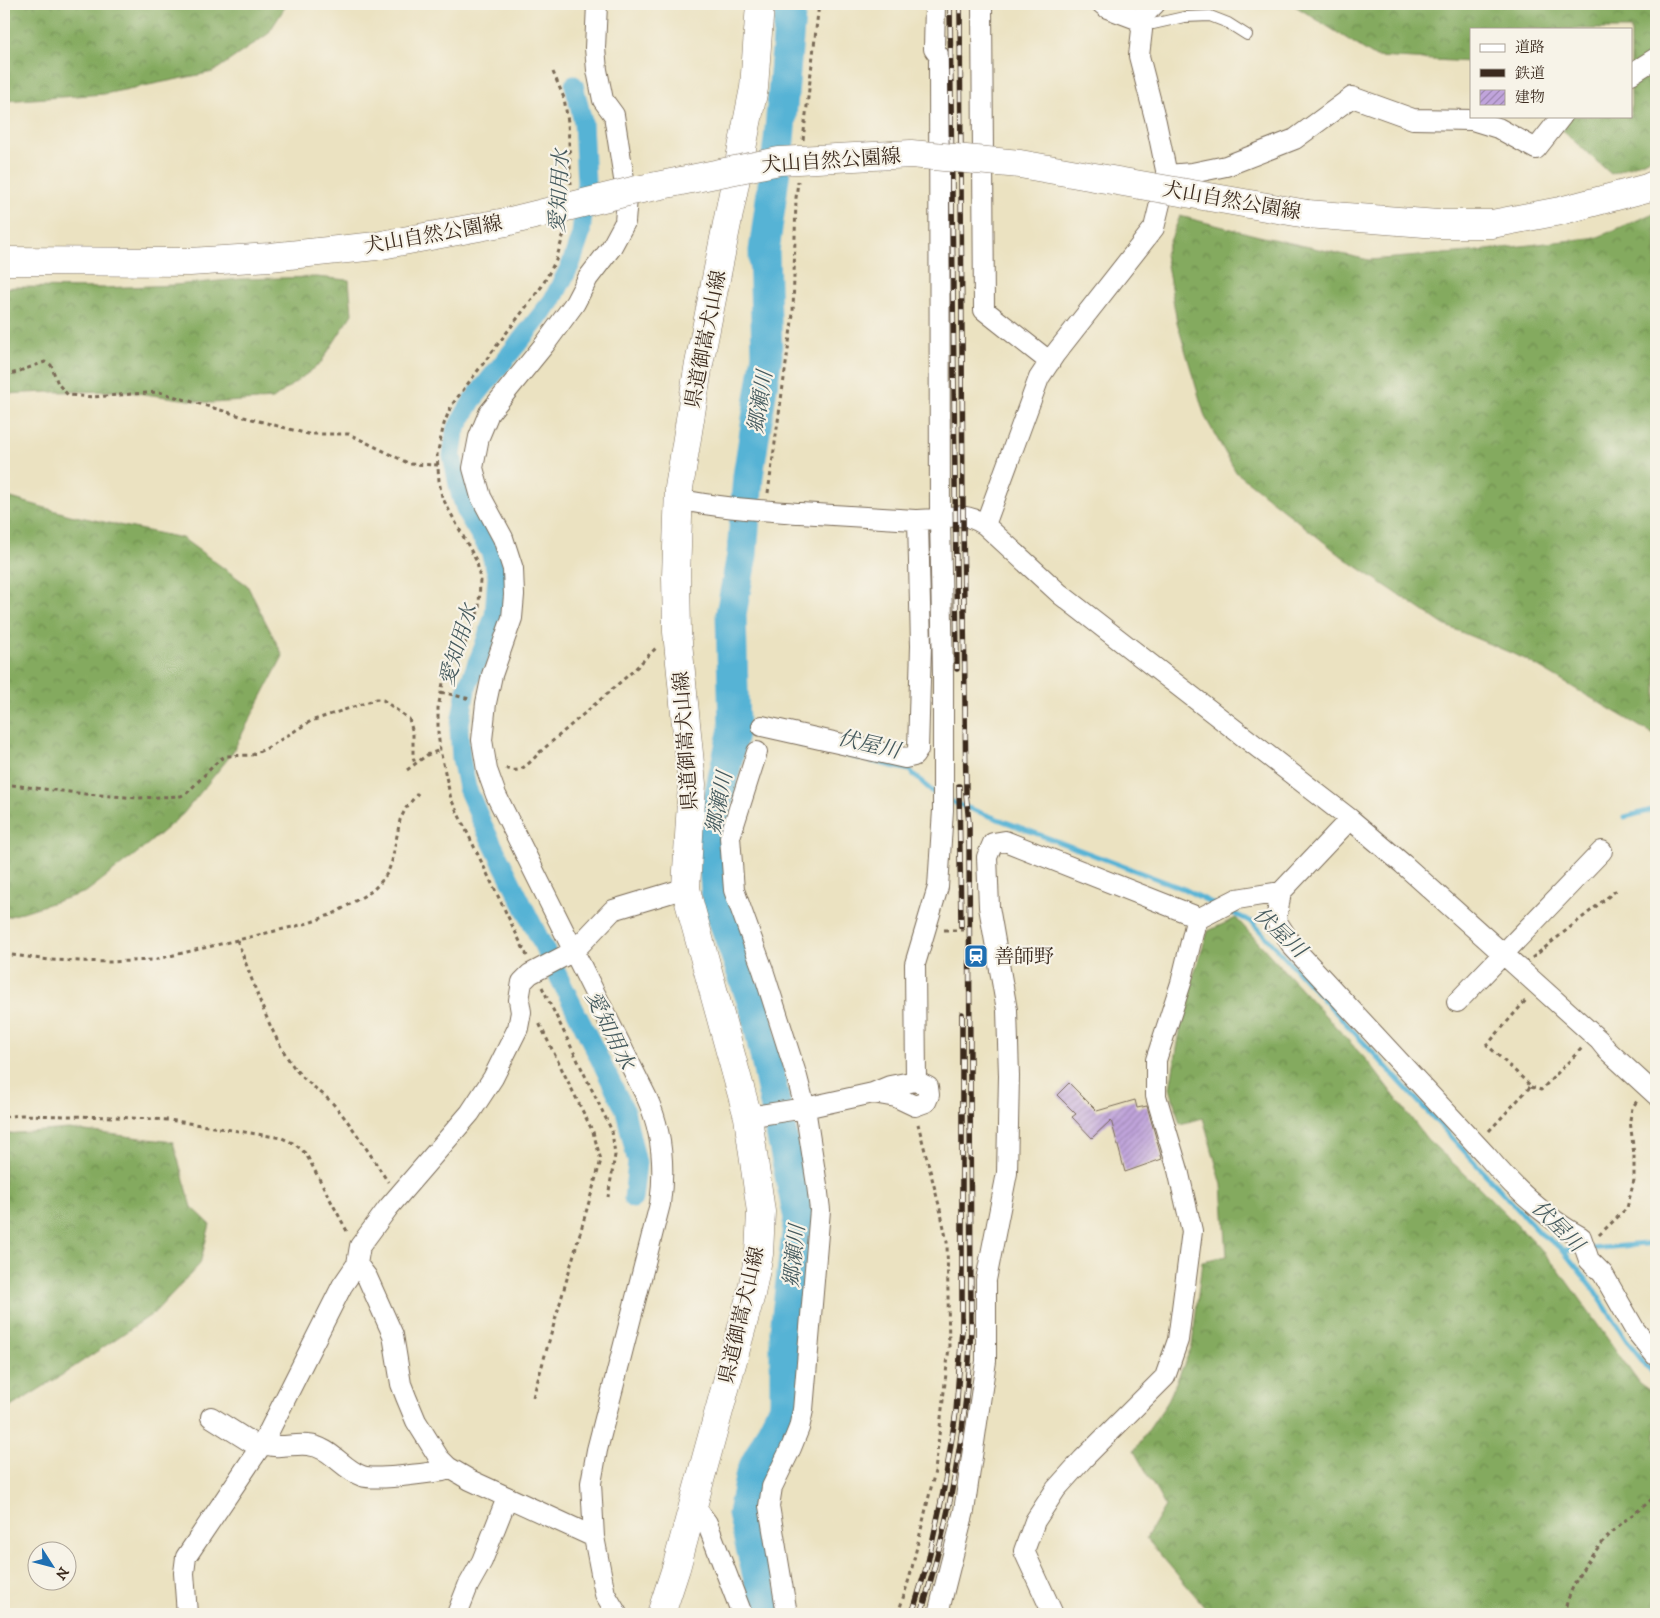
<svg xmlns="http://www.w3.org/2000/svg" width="1660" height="1618" viewBox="0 0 1660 1618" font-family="'IM FELL DW Pica','Noto Serif JP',serif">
<defs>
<pattern id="forest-crowns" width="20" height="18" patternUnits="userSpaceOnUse" patternTransform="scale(1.25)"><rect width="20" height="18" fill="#84aa5f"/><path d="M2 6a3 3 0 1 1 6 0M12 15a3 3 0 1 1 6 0" fill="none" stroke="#6d8b4e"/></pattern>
<pattern id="building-hatch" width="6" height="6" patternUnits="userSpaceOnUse" patternTransform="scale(1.25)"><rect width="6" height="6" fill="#c0a4db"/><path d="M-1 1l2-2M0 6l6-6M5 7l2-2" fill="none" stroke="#9d86b1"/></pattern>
</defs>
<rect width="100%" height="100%" fill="#f7f3e8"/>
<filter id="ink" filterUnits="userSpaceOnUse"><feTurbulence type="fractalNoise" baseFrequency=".02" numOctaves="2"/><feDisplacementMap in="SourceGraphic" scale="10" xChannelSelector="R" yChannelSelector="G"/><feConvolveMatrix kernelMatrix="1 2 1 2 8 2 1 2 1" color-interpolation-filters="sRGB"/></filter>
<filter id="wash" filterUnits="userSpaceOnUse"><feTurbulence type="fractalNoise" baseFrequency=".0096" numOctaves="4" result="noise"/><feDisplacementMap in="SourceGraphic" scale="20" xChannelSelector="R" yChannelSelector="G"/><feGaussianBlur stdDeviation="1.12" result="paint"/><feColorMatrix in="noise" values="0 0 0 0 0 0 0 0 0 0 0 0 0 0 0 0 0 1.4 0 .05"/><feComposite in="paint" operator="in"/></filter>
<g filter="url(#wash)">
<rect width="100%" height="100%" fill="#ebe2c1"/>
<!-- forest -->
<path fill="url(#forest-crowns)" stroke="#606a3e" d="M4,4H287L268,34L213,72L104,94L4,101Z
M1292,4H1656V156L1611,174L1546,116H1631V29H1471V62L1376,57Z
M1656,212V736L1523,658L1444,625L1344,558L1236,472L1205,417L1177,322L1165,254L1180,216L1259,236L1369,260L1469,252L1598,237Z
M316,277L349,280L352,314L320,364L273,399L211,403L122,391L48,392L4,394V288L16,287L103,288L174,285L241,279Z
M4,496L70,515L182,538L247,585L283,656L231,755L183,814L141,850L86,892L4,918Z
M1236,918L1369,1063L1427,1139L1480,1188L1531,1239L1558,1269L1639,1383L1656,1395V1614H1211L1146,1538L1165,1506L1134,1451L1167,1403L1192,1346L1202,1261L1227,1256L1222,1185L1203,1118L1180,1124L1170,1088L1186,998L1208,931Z
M69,1129L173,1142L192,1207L210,1224L200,1264L154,1313L62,1375L4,1411V1134Z"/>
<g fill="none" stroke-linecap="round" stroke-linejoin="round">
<!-- stream -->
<path stroke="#57b3d5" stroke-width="5" d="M734,729L764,736
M799,744L909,770L937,796
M947,800L1184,889L1214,904
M1625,817L1656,809
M1226,910L1252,922L1541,1234L1560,1247L1593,1288L1629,1344L1656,1378
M1590,1249L1656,1243
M1562,1250H1581"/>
<!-- canal -->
<path stroke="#57b3d5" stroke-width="19" d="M574,85L583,122L586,183L581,234L571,264L552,301L472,401L455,431L452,456L460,494L467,514L490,552L497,575L494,615L483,648L466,690L459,729L461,758L467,788L483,825L625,1110L637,1163L633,1199"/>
<!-- river -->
<path stroke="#57b3d5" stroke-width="31" d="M767,1614L743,1514L751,1473L785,1405V1330L799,1218L756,1012L717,901L711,833L734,729L731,614L742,555L748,476L767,355L764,251L779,140L791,4"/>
</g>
<g id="blocks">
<!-- building -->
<path fill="url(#building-hatch)" d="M1069,1083L1097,1111L1135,1100L1137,1108L1147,1106L1162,1159L1125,1172L1111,1120L1092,1138L1072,1117L1076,1114L1057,1095Z"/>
</g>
</g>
<g filter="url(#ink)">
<use href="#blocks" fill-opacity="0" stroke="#796a57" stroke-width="1"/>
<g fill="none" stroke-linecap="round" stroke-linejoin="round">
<!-- lane casing -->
<g stroke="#796a57" stroke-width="12">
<path id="lane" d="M1139,20L1153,24L1184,17L1210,16L1228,23L1247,35"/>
</g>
<!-- street casing -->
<g stroke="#796a57" stroke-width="22">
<path id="street" d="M982,4L984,310L1050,362
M1102,4L1107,8L1139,20
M1139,20L1155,4
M1631,74L1656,58
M1167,175L1192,173L1226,166L1295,139L1352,97L1413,119L1472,120L1498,128L1536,149L1562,116
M678,499C718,508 759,510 800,513C838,515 877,518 915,520C943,521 960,508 985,525L1060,594L1350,819L1403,864L1599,1040L1607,1050L1656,1095
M985,525L1039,378L1055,354L1154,228L1167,175L1156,122L1139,56L1142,30L1139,20
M762,726L905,758L914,756L918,750L921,646L918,520
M757,752L730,837L734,890L763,970L797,1077L805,1108L817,1185L820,1210L803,1410L799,1428L791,1448L772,1487L769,1506L787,1614
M1350,819L1281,892L1276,920L1293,947L1486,1155C1512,1186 1546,1218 1581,1237L1589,1260L1603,1274L1635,1330L1656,1356
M1457,1002L1602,851
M916,1081L915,964L938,887L943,810V675L940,519L939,56L934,49L935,4
M748,1117L805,1108L873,1093L890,1086L916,1081L928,1087L929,1095L926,1102L915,1106L896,1097L873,1093
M357,1264L367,1277L393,1335L401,1384L406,1397L416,1421L439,1458L448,1467L470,1480L594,1537L605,1594L617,1614
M211,1417L260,1448
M263,1443C277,1450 293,1443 308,1445C331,1447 342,1469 362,1476C377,1481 425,1473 443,1471L448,1467
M693,1504L707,1523L742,1614
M594,1537L591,1483L597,1450L660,1204C665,1168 662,1131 647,1098L496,795L487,770L482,740L486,703L492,675L512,618L514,595L513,569L503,538L481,497L473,468L479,437L489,413L545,344L575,303L588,278L611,248L625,222L627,198L614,115L603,100L597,70L595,48L597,4
M187,1614L184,1573L186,1557L263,1443L342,1286L357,1264L360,1246L388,1208L470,1113L493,1078L518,1028L521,1012L519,1000L522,982L530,974L574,951L613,910L686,888
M457,1614L468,1586L482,1561L507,1498
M938,1614L964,1511L986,1361V1280L1007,1173L1009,1076L1007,1010L989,907L987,857L993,843L1005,841L1200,918
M1053,1614L1024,1551L1035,1521L1056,1489L1083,1459L1165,1377L1178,1340L1192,1231L1178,1170L1156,1096V1060L1181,983L1195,925L1200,918L1237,899L1281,892"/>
</g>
<!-- secondary casing -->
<g stroke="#796a57" stroke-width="29">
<path id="secondary" d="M1307,214L1438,224H1492L1560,211L1647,188L1656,184
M4,261L190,262L270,257L376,246L506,222
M661,1614L676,1568L751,1294L759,1254L761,1212L748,1117L689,902L686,888L692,784L677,632L676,577L679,488L698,369L754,88L760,4"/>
</g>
<!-- path -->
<path stroke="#796a57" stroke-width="3" stroke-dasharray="4 4" stroke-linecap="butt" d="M553,72L564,98L568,122L571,184
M803,140L819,4
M4,374L14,373L45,362L51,365L58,384L68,395L93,397L159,392L244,417L308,434H349L410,464L438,465
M768,493L793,314L796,198L798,181
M441,692L470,699
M506,768C520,776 530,762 540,752L633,671L657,647
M407,770L427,755L440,750
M4,784L85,794L139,798L181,796L187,793L218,761L225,756L252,755L267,748L311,721L377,699L383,700L409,719L413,733V757L415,764
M944,930H975
M237,940C254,983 267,1029 293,1066C304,1082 323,1092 335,1106C355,1129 371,1156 388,1182
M4,954L50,960L109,962L153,960L309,923L335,913L372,891L380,883L388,872L392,861L400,820L406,808L418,793
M527,956L451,799L440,750L438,732V708L443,683L464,646L479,609L480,579L477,562L442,497L439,481L437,455L444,424L451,406L542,286L556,260L565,230
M1532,958L1619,888
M542,987L612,1131L615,1155L608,1197
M1531,1087L1541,1090L1582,1048
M4,1117L21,1115L115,1117L169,1120L282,1138L295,1144L306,1154L348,1233
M1489,1131L1531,1086L1487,1045L1527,999
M1599,1235L1627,1208L1634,1180V1155L1630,1120L1632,1108L1637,1101
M533,1397L601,1160L593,1132L538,1021
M898,1614L910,1576L935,1471L949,1347L947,1242L940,1209L918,1124
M1564,1614C1571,1580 1595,1547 1621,1524C1632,1514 1647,1506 1656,1494"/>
<!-- lane -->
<use href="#lane" stroke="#fff" stroke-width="10"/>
<!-- street -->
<use href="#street" stroke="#fff" stroke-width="20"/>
<!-- secondary -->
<use href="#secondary" stroke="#fff" stroke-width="28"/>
<!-- rail casing -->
<g stroke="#3b2a1e" stroke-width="5.5">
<path id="rail" d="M950,4L957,669
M959,786L961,926
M912,1614L928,1562L944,1488L956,1412L962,1330V1014
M921,1614C941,1548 956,1482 964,1414C968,1386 969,1358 971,1330L969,823L966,794L963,516L960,4"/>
</g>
<!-- rail -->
<use href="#rail" stroke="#f7f3e8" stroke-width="4" stroke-dasharray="11" stroke-linecap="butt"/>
<!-- secondary-bridge casing -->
<g stroke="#796a57" stroke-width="29" stroke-linecap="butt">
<path id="secondary-bridge" d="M506,222L632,191L779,161L911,154L1020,164L1307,214"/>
</g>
<!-- secondary-bridge -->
<use href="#secondary-bridge" stroke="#fff" stroke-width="28"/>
</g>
</g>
<!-- icons -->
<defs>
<g id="station-square" transform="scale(1.25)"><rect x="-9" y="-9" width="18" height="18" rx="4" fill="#1f6fb2" stroke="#f7f3e8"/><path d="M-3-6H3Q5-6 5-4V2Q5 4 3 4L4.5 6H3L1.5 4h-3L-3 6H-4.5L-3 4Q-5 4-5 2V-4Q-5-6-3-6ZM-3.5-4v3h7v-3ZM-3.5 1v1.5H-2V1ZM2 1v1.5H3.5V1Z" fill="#fff"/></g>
</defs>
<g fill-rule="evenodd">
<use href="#station-square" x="976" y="956"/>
</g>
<g text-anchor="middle" stroke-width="4.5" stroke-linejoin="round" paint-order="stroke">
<!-- street labels -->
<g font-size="20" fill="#3b2a1e" stroke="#f7f3e8">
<text transform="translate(831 160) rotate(-4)" y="7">犬山自然公園線</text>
<text transform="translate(1232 200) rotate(10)" y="7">犬山自然公園線</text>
<text transform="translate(433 234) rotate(-10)" y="7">犬山自然公園線</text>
<text transform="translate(705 339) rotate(-79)" y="7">県道御嵩犬山線</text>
<text transform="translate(685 741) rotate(-94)" y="7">県道御嵩犬山線</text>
<text transform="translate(741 1315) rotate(-77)" y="7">県道御嵩犬山線</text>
</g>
<!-- poi labels -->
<g font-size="20" fill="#3b2a1e" stroke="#f7f3e8" text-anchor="start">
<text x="994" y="963">善師野</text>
</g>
<!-- water labels -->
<g font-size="21" font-style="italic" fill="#455a5e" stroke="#f7f3e8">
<text transform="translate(559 191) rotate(-87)" y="7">愛知用水</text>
<text transform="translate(760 402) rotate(-81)" y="7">郷瀬川</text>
<text transform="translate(458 645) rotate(-73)" y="7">愛知用水</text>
<text transform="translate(869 744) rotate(13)" y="7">伏屋川</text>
<text transform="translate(719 803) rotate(-79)" y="7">郷瀬川</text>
<text transform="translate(1280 932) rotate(43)" y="7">伏屋川</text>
<text transform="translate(610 1030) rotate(64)" y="7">愛知用水</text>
<text transform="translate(1558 1226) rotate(45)" y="7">伏屋川</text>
<text transform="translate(794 1256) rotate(-84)" y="7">郷瀬川</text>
</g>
</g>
<!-- margin -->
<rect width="1660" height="1618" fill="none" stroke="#f7f3e8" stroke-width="20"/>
<!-- legend -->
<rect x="1470" y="28" width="162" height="90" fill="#f7f3e8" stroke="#aca397"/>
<rect x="1480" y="44" width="25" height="8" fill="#ffffff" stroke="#aca397"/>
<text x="1515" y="52" font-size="15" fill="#3b2a1e">道路</text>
<rect x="1480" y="69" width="25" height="8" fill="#3b2a1e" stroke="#aca397"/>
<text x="1515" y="78" font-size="15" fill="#3b2a1e">鉄道</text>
<rect x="1480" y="90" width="25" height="15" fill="url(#building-hatch)" stroke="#aca397"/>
<text x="1515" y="102" font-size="15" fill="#3b2a1e">建物</text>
<!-- north arrow -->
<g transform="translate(52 1566) rotate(126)"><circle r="24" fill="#f7f3e8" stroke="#aca397"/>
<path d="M0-4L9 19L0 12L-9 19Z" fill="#1f6fb2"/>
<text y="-8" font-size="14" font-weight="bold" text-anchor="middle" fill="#3b2a1e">N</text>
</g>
</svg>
